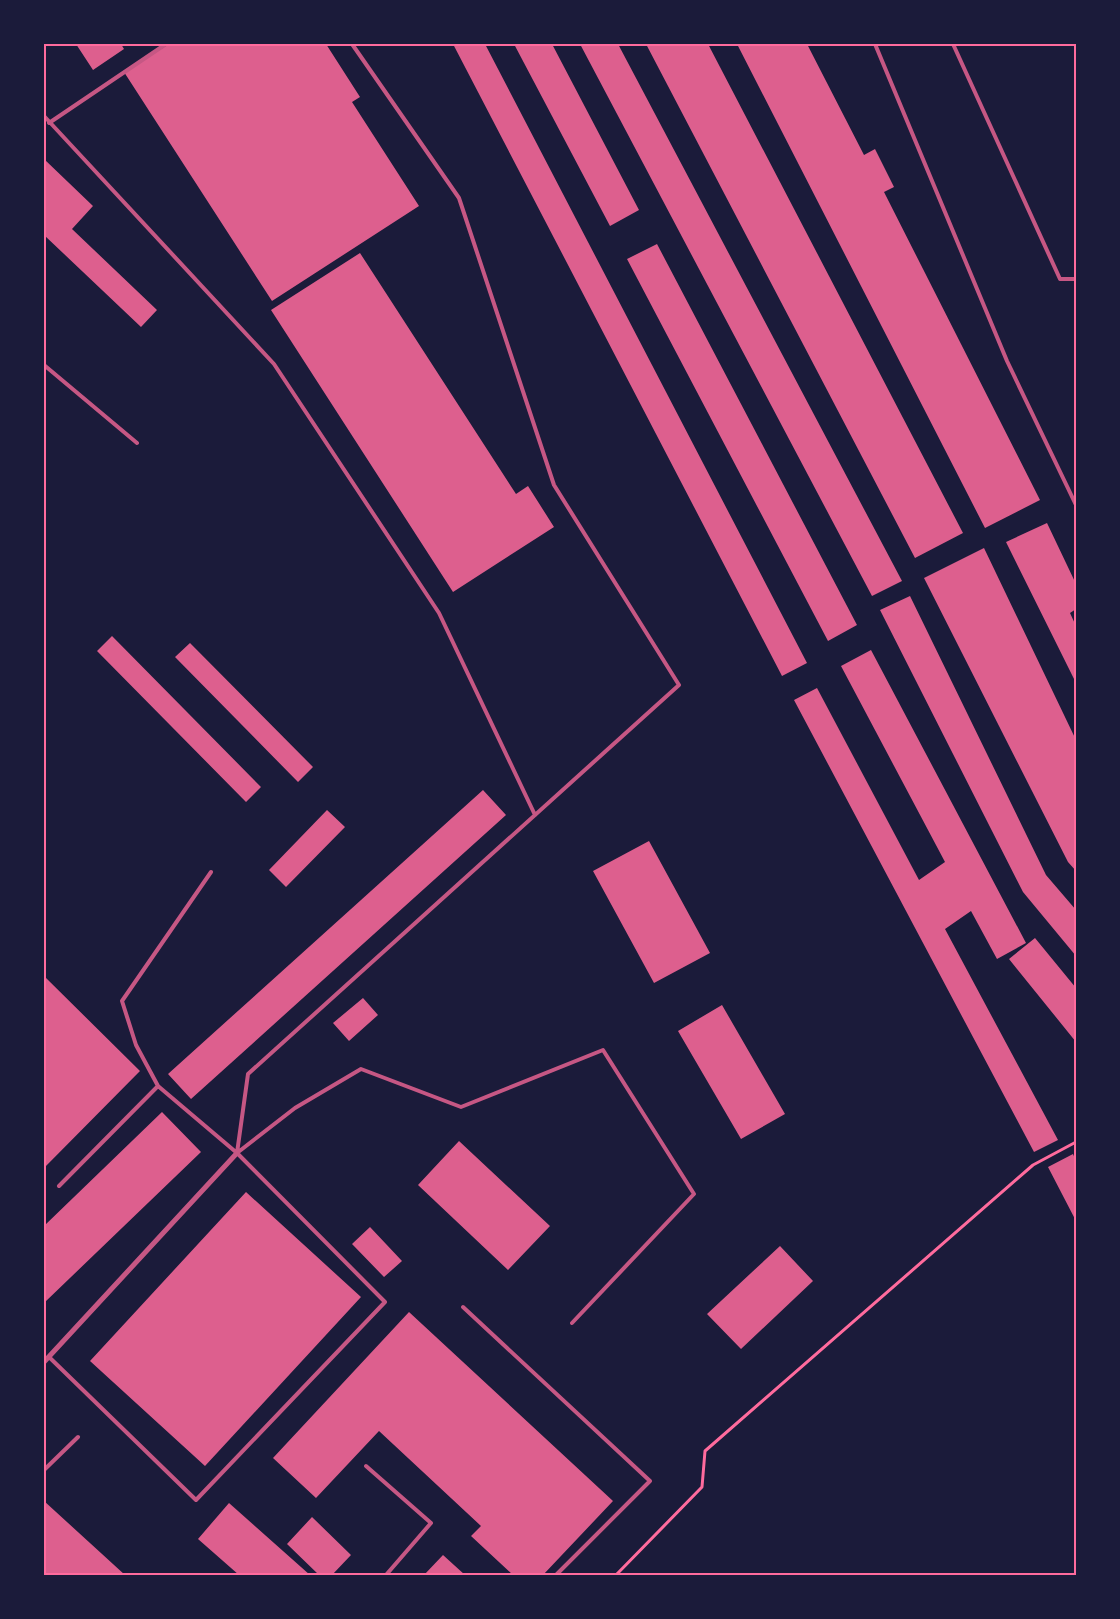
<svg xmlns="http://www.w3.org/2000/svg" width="1120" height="1619" viewBox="0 0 1120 1619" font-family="'Source Serif 4',serif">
<rect width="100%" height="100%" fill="#1b1b3a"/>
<!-- building -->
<path fill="#dd5f8e" d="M76,44H121L124,49L93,70Z
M169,44H326L360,97L352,102L419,206L272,301L124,72Z
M453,44H485L807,663L782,676Z
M514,44H552L639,210L610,226Z
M580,44H618L902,581L872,596Z
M646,44H708L963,533L915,558Z
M737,44H807L864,155L875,149L894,187L884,192L1040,500L985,528Z
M44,159L93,206L72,229L157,310L141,327L44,235Z
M657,244L857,625L828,641L627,259Z
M360,253L516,494L528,486L554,527L453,592L271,310Z
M1047,523L1076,584V609L1070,613L1076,626V683L1006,542Z
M984,548L1076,740V871L1068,862L924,578Z
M910,596L1046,875L1076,910V956L1023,892L880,610Z
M112,636L261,787L246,802L97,651Z
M190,643L313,767L298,782L175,657Z
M871,650L1026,943L997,959L971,911L945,929L1058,1140L1034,1152L794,700L817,688L919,880L945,862L841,666Z
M483,790L506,815L191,1099L168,1074Z
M327,810L345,827L286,887L269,870Z
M649,841L710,953L654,983L593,871Z
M1035,938L1076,988V1042L1009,959Z
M44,976L140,1071L44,1168Z
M363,998L378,1015L349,1041L333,1023Z
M722,1005L785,1114L741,1139L678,1031Z
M162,1112L201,1152L44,1303V1226Z
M459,1141L550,1226L508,1270L418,1185Z
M1073,1154L1076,1161V1221L1048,1167Z
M246,1192L361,1297L205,1466L90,1361Z
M370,1227L402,1261L384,1277L352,1244Z
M780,1246L813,1281L741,1349L707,1314Z
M409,1312L613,1501L543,1575H513L471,1536L481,1526L379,1431L316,1498L273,1458Z
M44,1501L125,1575H44Z
M229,1503L310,1575H239L198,1539Z
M312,1517L351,1555L332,1575H319L287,1544Z
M443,1555L465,1575H424Z"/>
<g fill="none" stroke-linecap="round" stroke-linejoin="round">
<!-- path -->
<path stroke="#ff6b9d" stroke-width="3" d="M616,1575L702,1487L705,1451L1033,1165L1076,1142"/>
<!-- service -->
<path stroke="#c65784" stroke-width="4" d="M875,44L1007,361L1076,505
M953,44L1060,279H1076
M44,116L274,364L439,613L535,815
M49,123L166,44
M44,365L137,443
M237,1153L248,1074L679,685L554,485L459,198L352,44
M237,1153L295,1108L361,1069L461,1107L603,1050L694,1194L572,1323
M59,1186L158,1086
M463,1307L650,1481L556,1575
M49,1357L196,1500L385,1302L237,1153L158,1086L136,1045L122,1001L211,872
M366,1466L431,1523L386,1575
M44,1470L78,1437"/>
<!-- minor -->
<path stroke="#c65784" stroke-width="5" d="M44,1362L237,1153"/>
</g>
<!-- border -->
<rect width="1120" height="1619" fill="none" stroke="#1b1b3a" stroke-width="90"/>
<rect x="45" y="45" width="1030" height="1529" fill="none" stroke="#ff6b9d" stroke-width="2"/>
</svg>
